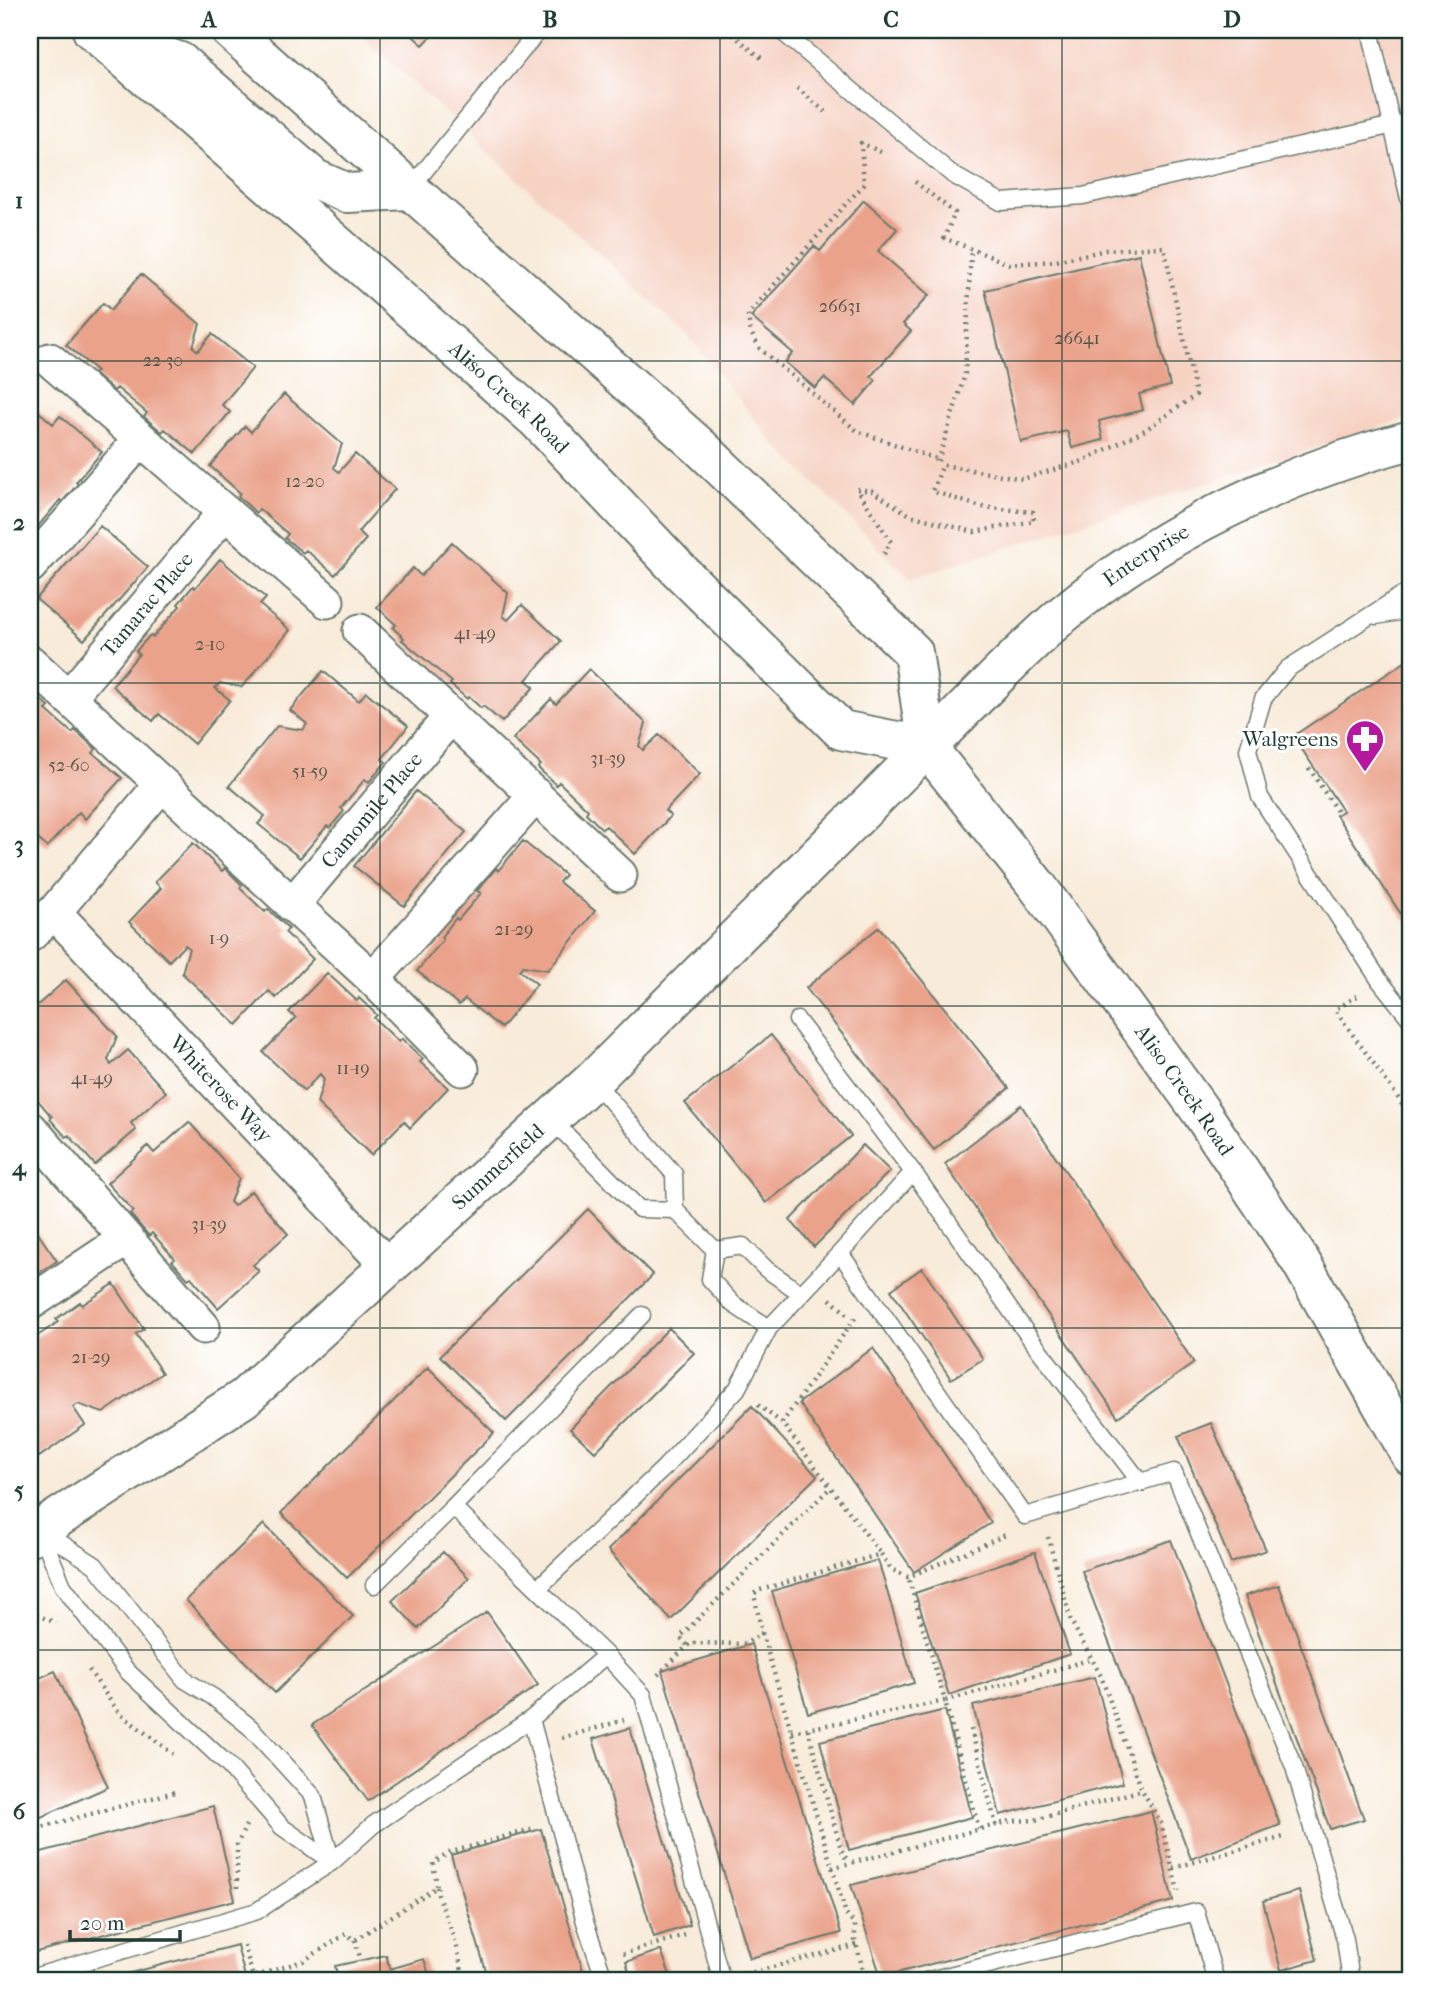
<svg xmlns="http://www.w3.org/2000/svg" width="1441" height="2011" viewBox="0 0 1441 2011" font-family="'IM FELL French Canon',serif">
<rect width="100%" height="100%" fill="#fff"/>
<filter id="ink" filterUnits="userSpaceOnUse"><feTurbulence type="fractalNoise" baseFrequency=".0143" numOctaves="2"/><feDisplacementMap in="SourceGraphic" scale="14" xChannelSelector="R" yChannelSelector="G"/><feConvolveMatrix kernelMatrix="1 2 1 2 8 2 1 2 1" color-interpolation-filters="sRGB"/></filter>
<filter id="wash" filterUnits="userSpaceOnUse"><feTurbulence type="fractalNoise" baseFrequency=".00686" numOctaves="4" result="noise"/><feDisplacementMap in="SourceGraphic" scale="28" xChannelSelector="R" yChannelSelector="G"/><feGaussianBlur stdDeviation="1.57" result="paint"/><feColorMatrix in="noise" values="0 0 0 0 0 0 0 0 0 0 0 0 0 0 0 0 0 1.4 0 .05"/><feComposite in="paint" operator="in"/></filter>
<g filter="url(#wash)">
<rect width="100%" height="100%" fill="#f8ebd9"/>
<!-- built -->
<path fill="#f6d2c3" d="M355,30H1411V417L910,579L772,441L687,334Z"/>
<g id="blocks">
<!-- building -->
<path fill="#eaa28a" d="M406,30H437L423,45Z
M864,200L897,229L878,251L929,295L903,324L911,331L871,376L876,380L855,405L824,378L815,388L785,362L793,353L751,317L814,246L820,251Z
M1139,254L1170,386L1139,394L1143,410L1099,421L1103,440L1072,448L1067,431L1021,442L985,290Z
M141,274L200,324L193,347L198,351L212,334L253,368L222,405L230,412L195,454L165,429L162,432L144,417L147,413L117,388L114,391L94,374L97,371L66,345L103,303L111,310Z
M284,394L342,444L334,468L339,472L355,454L395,489L358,532L366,539L335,575L306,550L303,553L285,538L288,534L259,509L256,513L238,496L240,493L210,466L245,426L251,432Z
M30,404L53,424L60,416L102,452L76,482L78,484L62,502L60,500L34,531L36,533L30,541Z
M100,526L148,567L84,640L36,599Z
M452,542L508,593L503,616L508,620L522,605L561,641L526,680L534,687L502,722L483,706L481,708L469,697L467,699L450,684L452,682L402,640L404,638L393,628L396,625L377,607L413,568L421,576Z
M220,559L266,598L260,605L290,630L242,687L220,683L215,688L230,700L194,744L159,714L153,721L112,686L139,654L136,651L150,635L153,637L180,606L178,604L193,586L195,588Z
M1411,658V923L1403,917L1336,815L1343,811L1293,736Z
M589,669L646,723L639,746L643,750L659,735L700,774L665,811L671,816L635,854L606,826L602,829L586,813L588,810L559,782L556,785L538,768L541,765L513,739L551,699L556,704Z
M323,671L359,701L366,692L408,726L382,759L386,762L369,782L365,779L341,808L344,811L330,828L327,826L300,858L258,824L265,816L229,786L277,726L303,730L307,724L290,710Z
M30,690L49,707L46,710L72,733L75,730L96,749L93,753L122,778L85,819L79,812L47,847L30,832Z
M416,791L466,832L404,906L354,866Z
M523,841L565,875L559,882L595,911L548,970L523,966L519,970L537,984L501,1028L465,999L459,1005L417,971L443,940L441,937L456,918L458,920L481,893L477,891L496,868L498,871Z
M193,843L222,871L225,868L242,885L240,888L265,912L268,909L289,929L285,932L313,959L276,998L269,991L237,1025L182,973L189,948L185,945L169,961L129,922L161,888L155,882Z
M879,927L1009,1088L934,1150L806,988Z
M327,973L357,1001L359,998L377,1015L374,1018L399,1042L402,1039L423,1059L420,1062L448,1088L410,1128L404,1121L371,1155L317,1103L324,1079L320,1074L304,1091L263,1052L296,1018L289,1012Z
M66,980L117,1036L108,1060L111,1065L128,1050L166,1092L131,1123L136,1130L95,1165L69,1135L66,1137L50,1119L52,1117L30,1091V1009L31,1011Z
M771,1035L851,1136L766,1203L685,1103Z
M1021,1105L1194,1363L1118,1417L945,1164Z
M189,1122L239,1178L230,1202L234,1206L251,1191L288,1234L253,1265L259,1271L218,1308L191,1277L188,1279L172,1261L175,1259L152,1233L149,1236L130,1214L133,1211L107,1183L148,1146L154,1153Z
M863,1145L890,1171L814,1247L790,1220Z
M588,1209L653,1275L506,1421L440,1356Z
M37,1232L57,1261L30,1279V1237Z
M922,1268L983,1359L951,1379L891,1290Z
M114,1284L144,1329L136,1334L162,1373L103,1413L78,1404L73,1407L85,1425L39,1457L30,1444V1341L58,1322L56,1319L80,1302L82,1305Z
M669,1328L694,1353L595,1452L570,1429Z
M873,1348L991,1523L914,1572L799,1403Z
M428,1367L494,1433L347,1578L281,1513Z
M752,1406L817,1476L671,1620L608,1550Z
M1211,1423L1266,1550L1231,1563L1178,1436Z
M264,1524L353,1616L275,1693L186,1600Z
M1171,1540L1280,1825L1191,1859L1082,1571Z
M443,1552L469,1578L418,1629L392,1601Z
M1035,1552L1070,1654L949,1695L915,1593Z
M878,1560L914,1683L808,1713L772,1591Z
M1279,1585L1364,1819L1330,1829L1245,1596Z
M487,1612L538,1685L368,1801L312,1725Z
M751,1644L841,1933L750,1958L662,1671Z
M55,1671L108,1787L30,1822V1682Z
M1095,1677L1123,1783L1000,1815L973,1706Z
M945,1710L972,1817L849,1850L820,1741Z
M630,1728L690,1925L654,1937L593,1739Z
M213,1806L235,1900L36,1952L30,1931V1855Z
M1151,1811L1173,1901L881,1977L851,1885Z
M541,1829L586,1981H489L451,1855Z
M1299,1891L1317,1960L1281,1970L1263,1901Z
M237,1945L246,1981H104V1980Z
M661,1950L672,1981H632L626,1962Z
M386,1955L390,1969L424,1959L431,1981H314L337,1974L335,1966Z"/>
</g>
</g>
<g filter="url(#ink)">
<use href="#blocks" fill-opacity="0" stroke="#6b7a6e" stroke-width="2"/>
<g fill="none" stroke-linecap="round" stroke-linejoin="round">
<!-- service casing -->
<g stroke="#6b7a6e" stroke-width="19">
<path id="service" d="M780,30L953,175L1001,202L1083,196L1411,121
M1370,30L1411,207
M409,190L539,30
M1411,592L1402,595L1287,669L1263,699L1248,750L1260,797L1380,981L1411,1020
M1376,616L1411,610
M797,1020L913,1172
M593,1080L674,1174L675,1210L715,1250
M551,1119L639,1209L675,1210
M715,1250L710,1279L733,1304L769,1328
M715,1250L743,1246L766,1269L802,1294
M840,1253L913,1172L1030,1338L1141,1483
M453,1507L642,1315
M40,1530L63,1586L127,1671L228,1765L282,1827L332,1862
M42,1531L95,1565L185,1680L213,1697L250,1727L313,1796L332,1862
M374,1585L453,1507L606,1655L643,1695L722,1981
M538,1588L664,1468L737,1389L769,1328L840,1253L1025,1516L1174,1472L1294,1767L1345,1939L1351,1981
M30,1978L257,1911L332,1862L373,1825L531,1719
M605,1981L585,1922L531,1719L606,1655
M926,1981L1196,1912L1216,1981"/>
</g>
<!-- minor casing -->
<g stroke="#6b7a6e" stroke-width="37">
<g id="minor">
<path d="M50,360L327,601"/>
<path d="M30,566L141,439"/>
<path d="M360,631L620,875"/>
<path d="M30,662L373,979L462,1069"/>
<path id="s1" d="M69,697L225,512"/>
<path id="s2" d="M292,905L451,716"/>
<path id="s3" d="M54,912L388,1266"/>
<path d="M30,935L54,912L161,785"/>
<path d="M373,979L536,795"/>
<path d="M30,1128L203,1327"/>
<path d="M30,1303L126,1239"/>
</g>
</g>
<!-- tertiary casing -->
<g stroke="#6b7a6e" stroke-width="42">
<g id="tertiary">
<path id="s4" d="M30,1536L244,1398L593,1080L927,747"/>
</g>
</g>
<!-- secondary casing -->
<g stroke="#6b7a6e" stroke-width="42">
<g id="secondary">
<path id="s5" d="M927,747C971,703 1014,657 1061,616C1161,532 1285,473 1411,440"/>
</g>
</g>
<!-- primary casing -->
<g stroke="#6b7a6e" stroke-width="42">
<g id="primary">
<path id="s6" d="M92,30L537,420L679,570L841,730L927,747"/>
<path id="s7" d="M230,30L700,447L913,652L927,747L1038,887L1199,1109L1301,1262L1411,1456"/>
<path d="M128,61L149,51L180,62L315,179L347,193L409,190"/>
</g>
</g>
<!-- path -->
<path stroke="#6b7a6e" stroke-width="4.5" stroke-dasharray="2 5" stroke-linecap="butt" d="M727,30L765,61
M797,88L828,114
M881,152L861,143L864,184L748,314L750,331L760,349L857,431L939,460
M938,461L965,374L971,249
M884,554L891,542L857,489L872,491L910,515L974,532L1034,521L1033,512L981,507L932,491L943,465L1023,479L1083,461L1145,430L1196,395L1164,247L1106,250L1056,261L1009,264L944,238L955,213L914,181
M1309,768L1338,813
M1409,921L1411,925
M1402,965L1411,956
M1357,996L1335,1010L1397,1096L1411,1120
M830,1299L847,1314
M855,1318L782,1423L881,1554
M758,1405L782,1423
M1048,1537L1071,1621L1101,1676L1142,1790L1161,1823L1178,1891
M30,1612L56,1623
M762,1633L846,1914L855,1925V1940L866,1981
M687,1645L680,1637L831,1487
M89,1670L119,1713L173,1754
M30,1674L32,1673
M658,1675L690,1643L745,1644L762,1633L754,1594L757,1591L881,1554L891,1569L908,1577L1008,1534
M808,1729L841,1849L848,1862
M971,1729L996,1825
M792,1732L945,1701L908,1577
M562,1738L624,1720
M979,1829L945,1701L1092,1659
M30,1830L175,1792
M832,1868L1011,1821L1035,1820L1142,1790
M1173,1868L1287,1836
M437,1887L438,1895L456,1943L464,1981
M237,1888V1845L246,1825
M355,1940L361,1961
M244,1945L253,1977
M623,1954L685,1935
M746,1974L857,1945
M254,1981L253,1977L303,1961L346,1934L355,1940L437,1887L433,1863L448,1853L535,1828"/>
<!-- service -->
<use href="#service" stroke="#fff" stroke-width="16"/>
<!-- minor -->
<use href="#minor" stroke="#fff" stroke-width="33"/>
<!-- tertiary -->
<use href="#tertiary" stroke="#fff" stroke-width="38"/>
<!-- secondary -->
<use href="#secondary" stroke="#fff" stroke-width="38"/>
<!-- primary -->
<use href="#primary" stroke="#fff" stroke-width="38"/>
</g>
</g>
<!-- grid -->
<path fill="none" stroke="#1f3d34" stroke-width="2" stroke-opacity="0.55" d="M380,30V1981M720,30V1981M1062,30V1981M30,361H1411M30,683H1411M30,1006H1411M30,1328H1411M30,1650H1411"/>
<!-- icons -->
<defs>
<g id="pharmacy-pin" transform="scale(2.0125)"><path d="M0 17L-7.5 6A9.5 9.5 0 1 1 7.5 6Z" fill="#b5179e" stroke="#fff"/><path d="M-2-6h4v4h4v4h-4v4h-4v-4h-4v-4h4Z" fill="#fff"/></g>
</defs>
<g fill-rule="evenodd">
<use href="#pharmacy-pin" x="1365" y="739"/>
</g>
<g text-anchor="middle" stroke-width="6" stroke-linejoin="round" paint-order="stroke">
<!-- number labels -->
<g font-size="18" fill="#52564a">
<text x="840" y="312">26631</text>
<text x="1077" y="344">26641</text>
<text x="163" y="366">22-30</text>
<text x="305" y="487">12-20</text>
<text x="475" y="639">41-49</text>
<text x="210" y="650">2-10</text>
<text x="608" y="764">31-39</text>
<text x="69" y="771">52-60</text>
<text x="310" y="777">51-59</text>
<text x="514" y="935">21-29</text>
<text x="219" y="944">1-9</text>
<text x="353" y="1074">11-19</text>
<text x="92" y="1084">41-49</text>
<text x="209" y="1230">31-39</text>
<text x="91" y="1363">21-29</text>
</g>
<!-- street labels -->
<g font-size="21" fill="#1f3d34" stroke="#fff">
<text dy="7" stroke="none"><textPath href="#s6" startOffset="556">Aliso Creek Road</textPath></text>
<text dy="7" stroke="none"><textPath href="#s5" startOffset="292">Enterprise</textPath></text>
<text dy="7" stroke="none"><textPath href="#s1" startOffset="121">Tamarac Place</textPath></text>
<text dy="7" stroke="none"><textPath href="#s2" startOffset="124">Camomile Place</textPath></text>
<text dy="7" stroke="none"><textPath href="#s3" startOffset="243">Whiterose Way</textPath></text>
<text dy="7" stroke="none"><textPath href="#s7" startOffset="1449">Aliso Creek Road</textPath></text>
<text dy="7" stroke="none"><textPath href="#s4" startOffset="598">Summerfield</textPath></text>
</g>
<!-- poi labels -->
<g font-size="21" fill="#1f3d34" stroke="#fff" text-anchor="end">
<text x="1338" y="746">Walgreens</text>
</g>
</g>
<!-- margin -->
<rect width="1441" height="2011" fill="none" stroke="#fff" stroke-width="77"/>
<!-- scale -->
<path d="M70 1930v10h110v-10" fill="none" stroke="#1f3d34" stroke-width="3.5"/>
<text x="80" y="1930" font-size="21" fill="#1f3d34" stroke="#ffffff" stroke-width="5" paint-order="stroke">20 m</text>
<rect x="38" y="38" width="1364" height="1934" fill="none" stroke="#1f3d34" stroke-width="2.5"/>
<g font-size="23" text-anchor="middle" font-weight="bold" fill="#1f3d34">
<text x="209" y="27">A</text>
<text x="550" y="27">B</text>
<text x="891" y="27">C</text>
<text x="1232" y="27">D</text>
<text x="19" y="208">1</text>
<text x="19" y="530">2</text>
<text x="19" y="852">3</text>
<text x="19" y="1175">4</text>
<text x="19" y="1497">5</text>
<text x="19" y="1819">6</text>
</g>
</svg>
